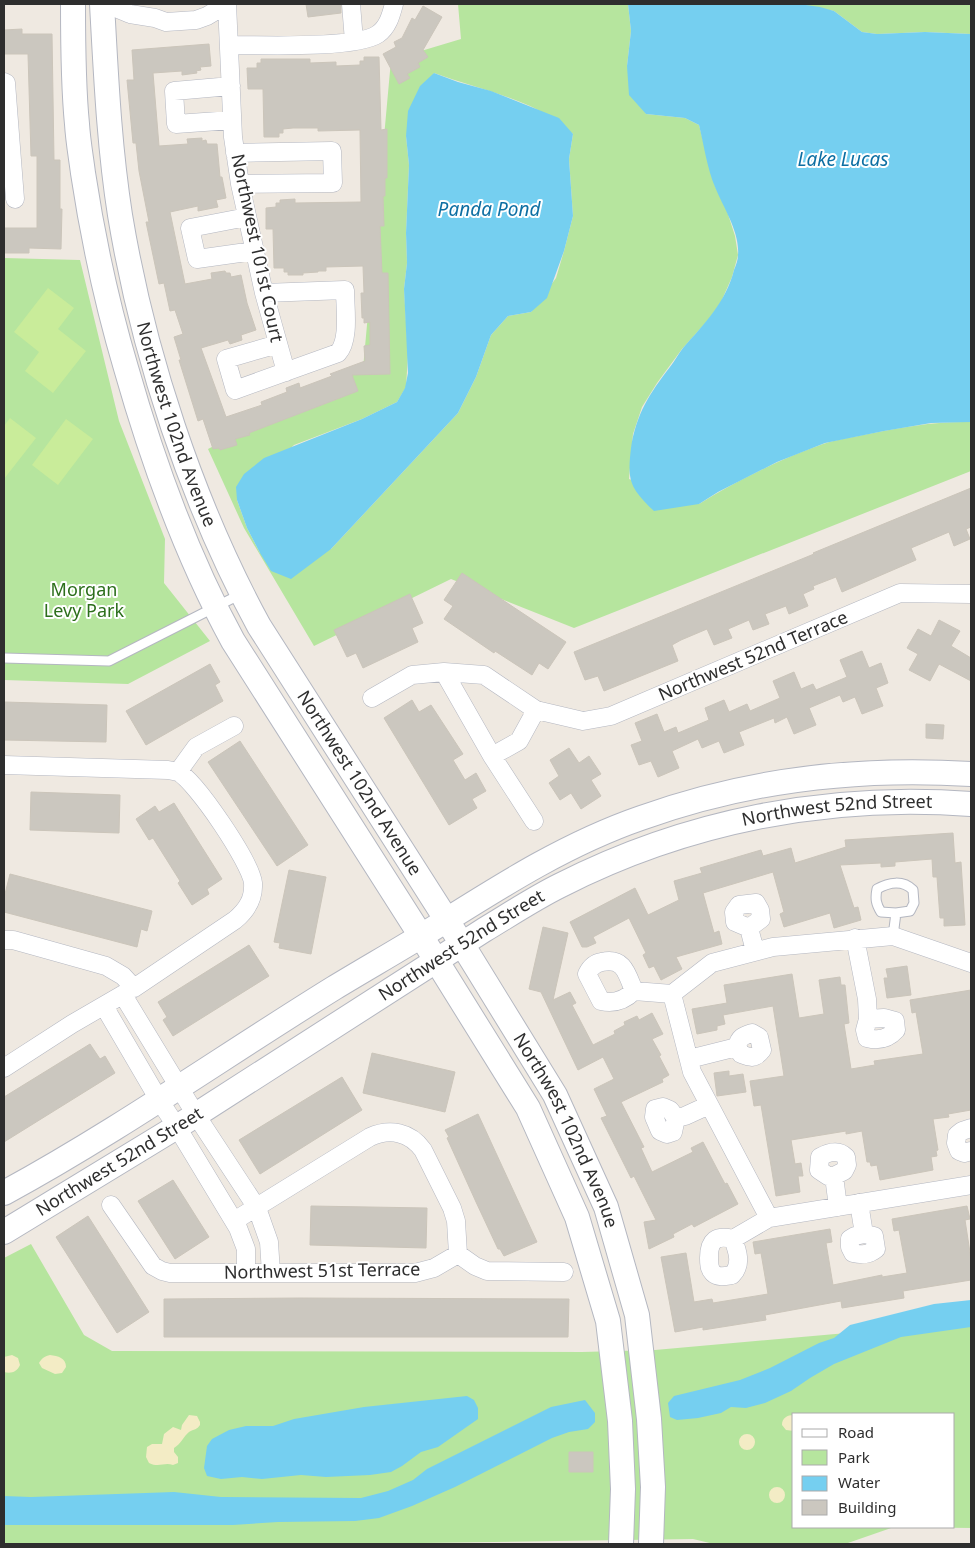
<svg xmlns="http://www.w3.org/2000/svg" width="975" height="1548" viewBox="0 0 975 1548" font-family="'Noto Sans',sans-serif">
<rect width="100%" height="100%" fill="#efe9e1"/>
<!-- green -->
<path fill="#b6e59e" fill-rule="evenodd" d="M458,4H628L631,31L627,66L646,114L685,118L699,125L715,186L727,211L735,236L738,255L732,277L721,302L709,319L682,349L657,383L642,407L633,434L629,479L699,504C736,481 782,458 823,444C838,439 854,437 868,434C902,427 937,421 971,422V471L574,628L451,579L314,646L244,528L208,449L363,369L391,60L461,39ZM434,73C466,85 499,92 530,106C545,113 559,125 573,134L569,159L573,216L564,251L556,278L531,312L508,316L491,335L476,377L458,413L331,549L260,553L247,528L237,500L294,445L362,419L397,402L406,387L408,355L404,289L407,263L406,233L409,165L406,136Z
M799,4H971V34L925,32L877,34L862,32L834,11Z
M4,258L80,260L119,421L165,539L164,583L210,641L128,684L4,680Z
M31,1244L84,1335L112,1351L582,1352L655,1350L971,1322V1528L894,1527L845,1544H714L693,1539L352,1544H4V1258ZM794,1414H954V1527H794Z"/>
<!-- sand -->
<path fill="#f3ecc5" d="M12,1355L18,1358L20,1365C17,1372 11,1374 4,1372V1357Z
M50,1355C58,1356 66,1358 66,1367L62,1373L55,1374L42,1368L39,1363C42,1358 45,1356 50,1355Z
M189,1415L197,1416L200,1422V1425C197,1430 194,1429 189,1432C183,1437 181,1444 174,1448V1452L178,1457V1463L173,1465C164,1462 159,1468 149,1463L146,1457L147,1447L152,1444H162L164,1434L173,1427L181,1430L182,1425Z
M794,1415V1431L786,1430L782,1425C782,1418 787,1415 794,1415Z
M739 1442a8 8 0 1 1 16 0a8 8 0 1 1-16 0Z
M769 1495a8 8 0 1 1 16 0a8 8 0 1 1-16 0Z"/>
<!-- pitch -->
<path fill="#c9ec9a" d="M48,288L74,308L58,329L86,351L53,393L25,371L39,352L14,332Z
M10,418L36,438L4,479V426Z
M66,419L93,439L58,485L32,465Z"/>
<!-- water -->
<path fill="#75cff0" d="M628,4H756L766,5L799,4L820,7L834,11L862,32L877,34L925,32L971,34V422L931,423L884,431L825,443L777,462L718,492L699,504L654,511C630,488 627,481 631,448C636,414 650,393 670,367C675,361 678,354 683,348C704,324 726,302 734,270C736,265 738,260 738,255C740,232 723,207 715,187C707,168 704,145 699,125L685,118L646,114L629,95L627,66L631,31Z
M434,73L458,82L491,91L559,118L573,134L569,159L573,216L564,251L547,298L531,312L508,316L491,335L476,377L458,413L331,549L291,579L271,571L260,553L247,528L237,500L236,487L244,474L264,458L362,419L397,402L405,388L408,373L404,289L407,263L406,233L409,165L406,136L408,111L420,86Z
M971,1300V1327L901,1337L834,1364L810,1378L791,1391L765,1403L746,1408L731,1407L721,1413L698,1418L677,1420L670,1417L668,1403L674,1396L740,1380L770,1368L819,1343L834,1338L850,1325L934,1304Z
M467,1396L474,1400L478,1408V1419L438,1447L421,1452L402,1466L391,1472L370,1475L326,1477L301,1475L262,1479L242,1477L221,1479L207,1476L204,1468L207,1446L212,1439L229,1430L246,1426H273L294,1419L364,1407Z
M585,1400L595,1413V1422L588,1429L569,1432L552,1438L455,1487L412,1506L379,1518L355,1521L278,1522L233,1525H4V1496L31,1497L174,1492L221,1497L361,1498L388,1491L413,1480L427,1469L551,1407Z"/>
<!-- building -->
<path fill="#cbc7bf" stroke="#cbc5ba" d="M306,4H341V13L308,17Z
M423,6L442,17L423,50L428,57L418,63L420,67L407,74L410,78L399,84L383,54L396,47L394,42L402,38L412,18L415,20Z
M22,29V34H52L54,160H60V209H62L61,249L29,248V253H4V228H37V156H31L28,54H4V30Z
M209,44L211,66L200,67L201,70L196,71L197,73L182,75V71L153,73L159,146L188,144L187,139L202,138V141L206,140L207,144H217L220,177H222L226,198L216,200L218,207L198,211V206L170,212L185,284L212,279L211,273L225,271L226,273H230L231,277L241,275L247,303L256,330L241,335L242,340L230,344L228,340L201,348L226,417L262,405L261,402L287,392L286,388L299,383L300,388L332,376L330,374L365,361L364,346L370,345V322L364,323V318H362L361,293H364L363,266L326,267V271H318V272L303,273V275H288V272H284V268H274L273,229H266V208L276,207V203H280V200L295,199V203L361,202L360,130L318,131V128H293L283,129V133H279V137H264L263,89H248L247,68H257V63H261V59H310V63L336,62V66L360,65V61H364V57H379L381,130L387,129V178H385V196H383L384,226H380L382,273H388L390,374L352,375L358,391L249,433L250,435L235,439L237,445L220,450L219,448L213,449L203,419L198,421L179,360H181L174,337L183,334L175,310L170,311L164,283L159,284L146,222H149L139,171L136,143H133L127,80H134L132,50Z
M971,488V527L966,529L970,539L954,546L949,532L923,543L911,548L916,560L842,592L836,577L813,586L814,589L803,594L808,606L789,614L786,606L765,614L769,624L753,630L749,620L728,629L732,638L714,645L707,629L681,640L672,645L678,661L604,691L598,676L585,680L574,652L814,554L813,553Z
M462,573L566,642L548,669L539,663L532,675L495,651L494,653L444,619L453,606L444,600Z
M410,594L423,623L412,628L418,642L363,668L356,653L347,657L334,630Z
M939,620L960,631L951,646L971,658V681L939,664L930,681L909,670L918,654L907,648L918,629L931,636Z
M862,651L869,668L881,663L888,683L876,688L883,706L862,714L855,697L843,702L840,695L809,708L816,725L794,734L787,717L775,723L774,718L739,732L744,745L724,753L719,741L702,748L698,739L672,751L679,768L658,777L651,761L639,765L631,745L642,741L635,723L657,714L664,732L676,727L678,733L709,720L705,708L724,700L729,712L747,704L750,711L780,698L773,681L794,672L801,689L813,684L816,690L847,677L840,660Z
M210,664L220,682L215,685L223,701L146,745L126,711Z
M412,700L419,712L431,705L463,754L453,760L465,780L476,773L486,791L472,799L477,808L449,825L384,718Z
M4,702L107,705L106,742L4,740Z
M926,724L944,725L943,739L926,738Z
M240,741L308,845L277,866L208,762Z
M569,748L579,763L589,756L601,774L591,780L601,796L581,809L571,793L560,800L549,783L559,776L550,760Z
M31,792L120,795L119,833L30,830Z
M174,803L222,879L207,889L209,894L192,905L178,883L180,881L153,838L149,840L136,819L155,806L159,812Z
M953,833L955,863L961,862L965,925L944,926V918H940L937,877H933L932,859L895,862V866L881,867V863L840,865L854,908L858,907L861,920L834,928L830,913L784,927L780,914L784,912L773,872L703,893L714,933L719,931L722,944L676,957L682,969L661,980L654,966L649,968L643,955L646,953L629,918L593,937L596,943L587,947H582L570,922L635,888L648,915L679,900L674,881L702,873L700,868L761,850L763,856L791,848L795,863L846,847L845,840Z
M289,870L326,877L311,954L279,948L280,943L274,942Z
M10,874L152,911L147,931L141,929L137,947L4,912V898Z
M543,927L568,933L553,1000L570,992L576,1003L572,1005L593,1045L615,1034L614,1031L625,1025L624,1022L637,1016L639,1020L652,1013L663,1034L652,1039L661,1055L659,1056L669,1075L662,1079L663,1082L621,1102L644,1147L641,1148L652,1172L693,1152L691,1148L703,1142L725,1184L727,1183L738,1204L694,1227L692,1224L673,1234L674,1237L649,1249L644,1222L656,1220L634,1176L631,1178L601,1118L607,1116L594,1089L614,1079L603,1057L578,1070L541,992L529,989Z
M249,945L269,976L173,1036L163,1020L167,1017L158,1002Z
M907,966L911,995L887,998L884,978H888L886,969Z
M792,974L799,1018L824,1014L819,980L840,977L841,985H845L849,1023L844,1024L851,1069L875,1065L874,1061L923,1054L916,1012L912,1013L910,1000L971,990V1110L948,1114L949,1117L933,1119L938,1150L936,1151L937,1156L931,1157L933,1170L880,1180L877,1165L871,1166L870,1162H867L862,1131L846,1134V1131L791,1140L795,1164L801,1163L803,1176H798L800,1192L776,1196L761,1105L754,1106L750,1081L784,1076L773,1006L723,1015L725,1024L717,1026V1030L697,1034L692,1009L727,1003L724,985Z
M90,1044L100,1059L105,1056L115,1073L4,1142V1097Z
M372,1053L455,1072L445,1112L363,1093Z
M729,1071V1076L743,1074L746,1092L717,1096L714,1073Z
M342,1077L362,1110L260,1174L239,1140Z
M478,1114L537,1242L504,1256L500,1249H498L476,1202L447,1138L449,1137L445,1130Z
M173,1180L209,1237L175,1259L138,1201Z
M311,1206L427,1208L426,1248L310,1245Z
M967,1206L970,1219L965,1220L971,1259V1280L903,1291L904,1298L842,1308L841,1301L765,1315L766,1320L703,1330V1327L675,1332L661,1257L686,1253L694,1302L712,1299L713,1303L768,1294L761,1253L755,1254L753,1242L830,1229L832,1242L826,1243L833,1285L882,1275V1277L907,1273L899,1230L894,1231L892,1219Z
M88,1216L149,1312L117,1333L56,1237Z
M300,1298L569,1299L568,1337H164V1299Z
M569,1452H593V1472H569Z"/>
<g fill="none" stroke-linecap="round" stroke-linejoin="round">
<!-- lane casing -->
<g stroke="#b4b7c1" stroke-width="11">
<path id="lane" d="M4,658L109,661L241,594
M893,936L896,913L910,911L914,903L913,890C903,880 889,882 877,889C875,899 876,904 881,912L896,913"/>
</g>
<!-- street casing -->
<g stroke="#b4b7c1" stroke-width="19">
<path id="street" d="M106,4L130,14L155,18L166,22L196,20L207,16L227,4
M227,4L233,137L240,184L264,293L286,372
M351,4L354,41
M229,45C260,45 356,49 378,34C388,27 391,15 394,4
M4,82L6,83L15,199
M231,86L174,91L176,124L232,120
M235,153L332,151L333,183L240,184
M247,217L190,228L197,259L254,251
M264,293L345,290C345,308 350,340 338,353L235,390L226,359L278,344
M444,672L492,756L534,821
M372,698L412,675L444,672L484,675L536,710L583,721L611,716L900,593L971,594
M492,756L519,741L536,710
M4,765L168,770L178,772L196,747L234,726
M749,928L761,919L760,910L756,903L739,905L734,912L735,922L749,928L755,951
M855,938L867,999L868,1019L865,1030L867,1038C879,1041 888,1039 896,1030L895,1021L884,1018L868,1019
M4,940H13L106,966L123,976L134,988
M634,991C627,974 624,957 602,962C595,963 590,968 587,974L601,1001C614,1004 625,1000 634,991L672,994L712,963L773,947L893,936L971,963
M672,994L692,1072L769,1218
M123,995L196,1115L257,1208L269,1242L271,1273
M104,1006L159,1100L177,1127L238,1228L246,1249V1272
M689,1059L737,1047L741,1054C751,1058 755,1059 762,1050L759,1037L752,1033C743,1036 739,1037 737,1047
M4,1068L72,1024L134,988L235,920C247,910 254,899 253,883C251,863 196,781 178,772
M676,1118L673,1132L667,1134L660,1131L654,1117L655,1109L663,1107L670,1110L676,1118L685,1116L709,1105
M971,1128L962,1131L957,1135L956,1143L959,1151L964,1153L971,1151
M834,1176H828L819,1170L820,1157C829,1152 838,1149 846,1157L847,1165L844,1171L834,1176L838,1207
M859,1203L864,1234L874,1236L876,1249C869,1255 862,1255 853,1253L850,1247V1239L855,1236L864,1234
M111,1205L153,1266L162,1271L170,1273H415L434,1268L458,1254L475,1266L487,1271L564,1272
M234,1221L370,1137C390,1128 410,1132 423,1150L452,1208L456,1221L458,1254
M733,1239C716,1235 709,1240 709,1258C709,1263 709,1269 713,1273C718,1278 726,1276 732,1275C742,1265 738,1252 733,1239L769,1218L971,1185"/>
</g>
<!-- secondary casing -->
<g stroke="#b4b7c1" stroke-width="26">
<g id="secondary">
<path d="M73,4C73,44 73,84 77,124C78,141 81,157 83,173C93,239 107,304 126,368C153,463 186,555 233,641L421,936L528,1108L577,1217L608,1321L620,1421L623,1489L621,1544"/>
<path id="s1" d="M102,4C106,75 109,145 120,215C143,354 192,503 259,626L462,944L555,1095L606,1207L637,1315L649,1419L653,1487L651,1544"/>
<path d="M4,1193C118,1131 224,1056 334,988C362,971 390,955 418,938C490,893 560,846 641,818C747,780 860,767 971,774"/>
<path id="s2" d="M4,1232L188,1120L484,930C509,915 533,899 559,886C686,821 829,793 971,804"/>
</g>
</g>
<!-- lane -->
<use href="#lane" stroke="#fff" stroke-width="9"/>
<!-- street -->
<use href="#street" stroke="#fff" stroke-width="18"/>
<!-- secondary -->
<use href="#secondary" stroke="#fff" stroke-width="24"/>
</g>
<g text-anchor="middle" stroke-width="4" stroke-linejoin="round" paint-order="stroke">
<!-- street labels -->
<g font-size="18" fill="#2e2e2e" stroke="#fff">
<text transform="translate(257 248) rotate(78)" y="6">Northwest 101st Court</text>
<text dy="6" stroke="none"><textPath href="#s1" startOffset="429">Northwest 102nd Avenue</textPath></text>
<text transform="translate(753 656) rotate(-23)" y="6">Northwest 52nd Terrace</text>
<text dy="6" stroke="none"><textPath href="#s1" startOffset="834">Northwest 102nd Avenue</textPath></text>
<text dy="6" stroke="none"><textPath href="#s2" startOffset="945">Northwest 52nd Street</textPath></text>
<text dy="6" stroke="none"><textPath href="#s2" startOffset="540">Northwest 52nd Street</textPath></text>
<text dy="6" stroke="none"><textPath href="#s1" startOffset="1239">Northwest 102nd Avenue</textPath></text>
<text dy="6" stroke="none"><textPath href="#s2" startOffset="135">Northwest 52nd Street</textPath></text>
<text transform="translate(322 1271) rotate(-1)" y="6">Northwest 51st Terrace</text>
</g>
<!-- park labels -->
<g font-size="18" fill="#2c6e1b" stroke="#fff">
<text x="84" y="596">Morgan<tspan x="84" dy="21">Levy Park</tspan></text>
</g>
<!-- water labels -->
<g font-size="19" font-style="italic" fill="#0d6fa3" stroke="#fff">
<text x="843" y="166">Lake Lucas</text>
<text x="489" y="216">Panda Pond</text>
</g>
</g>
<!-- border -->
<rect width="975" height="1548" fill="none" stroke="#2e2e2e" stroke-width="10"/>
<!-- legend -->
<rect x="792" y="1413" width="162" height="115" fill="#ffffff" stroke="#ababab"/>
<rect x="802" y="1429" width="25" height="8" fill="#ffffff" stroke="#ababab"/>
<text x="838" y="1438" font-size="15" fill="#2e2e2e">Road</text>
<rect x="802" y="1450" width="25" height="15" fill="#b6e59e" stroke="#ababab"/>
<text x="838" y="1463" font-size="15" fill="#2e2e2e">Park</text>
<rect x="802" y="1476" width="25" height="15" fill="#75cff0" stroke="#ababab"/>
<text x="838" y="1488" font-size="15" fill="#2e2e2e">Water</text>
<rect x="802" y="1500" width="25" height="15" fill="#cbc7bf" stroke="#ababab"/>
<text x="838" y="1513" font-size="15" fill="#2e2e2e">Building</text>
</svg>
